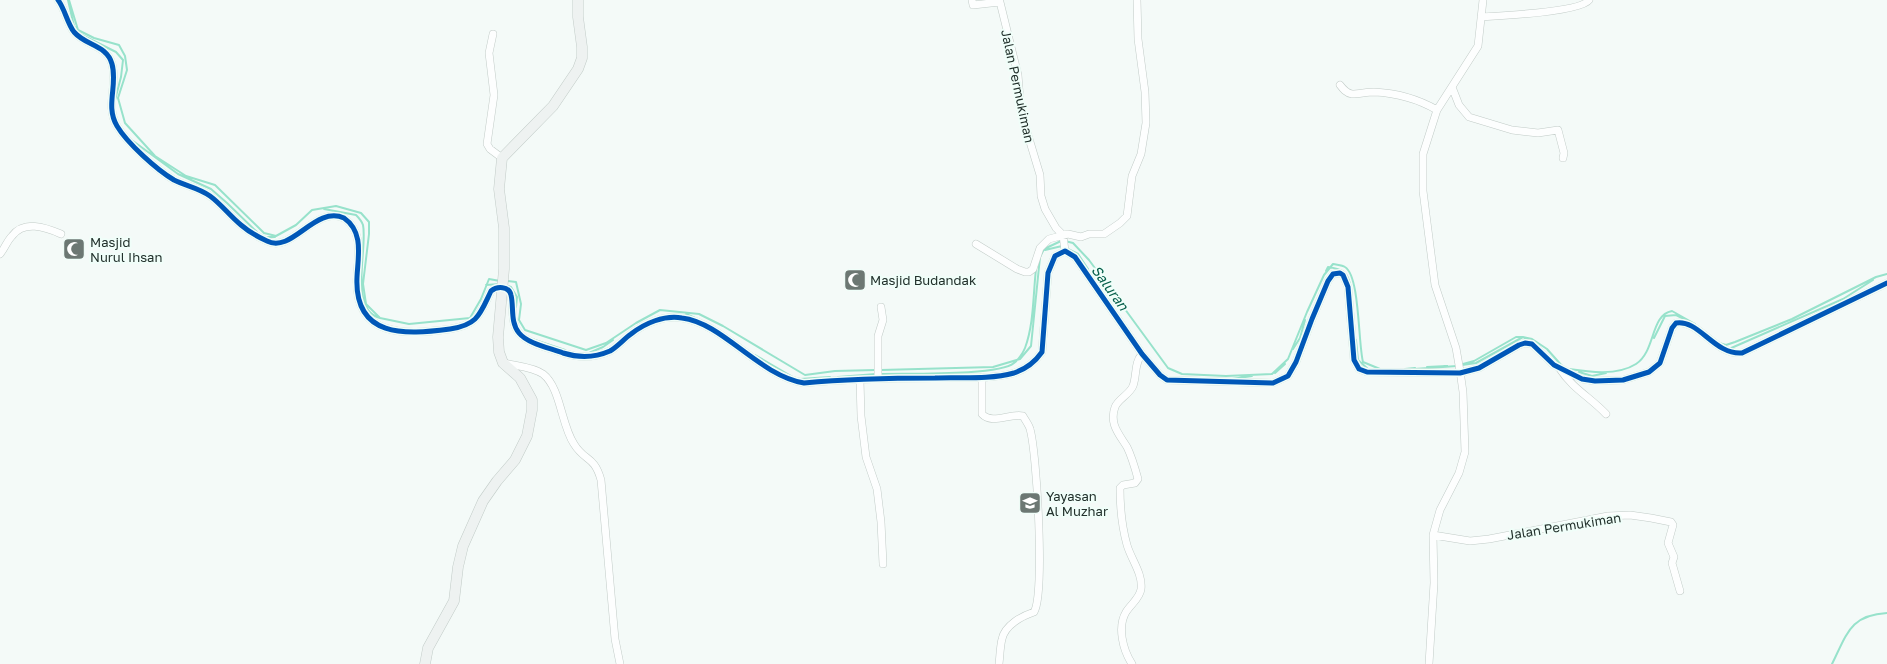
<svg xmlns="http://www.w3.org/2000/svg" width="1887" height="664" viewBox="0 0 1887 664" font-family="'Golos Text',sans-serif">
<rect width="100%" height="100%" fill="#f4faf8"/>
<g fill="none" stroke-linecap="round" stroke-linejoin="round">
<!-- stream -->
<path stroke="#97e2cb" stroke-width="2" d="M68,0L74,26L78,31
M69,0L78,30L94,38L119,45L125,56L127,70L118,98L125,123L155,156L186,176L215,185L264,233L276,236L296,225L312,210L336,206L361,213L369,222V234L363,284L366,304L380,318L409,324L470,318L481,299L489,279L500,281
M82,35L116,52L123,60L121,77L115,100
M133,141L178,174L211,189L227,203L257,232
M324,209L356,215C359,218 362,222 363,225C368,248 348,310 380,318
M266,237H275
M1065,241L1073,243L1089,260L1168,368L1182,374L1226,376L1272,374L1288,359L1307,312L1324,275L1333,264C1337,265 1342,265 1345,267C1360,276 1358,343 1363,362L1380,369
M1066,248L1078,254L1088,269
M1045,250L1062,246
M1326,271L1328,267C1341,269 1347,271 1350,284
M507,281L516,282L521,304L519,320L525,330L586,350L606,343L636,323L660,310L699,314L723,326L805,375L835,371L876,370
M486,285L500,284
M508,286L511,287L517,297L516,307
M686,314L695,318
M1654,338L1665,316L1676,315L1688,321
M532,339L565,350
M1356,340L1358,360L1368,369
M1719,343L1726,345L1735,342L1792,319L1876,277L1887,274
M1293,349L1300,338L1305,320
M1729,349L1843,299L1873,280
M589,353L603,347L613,340
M755,355L791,376
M1463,364L1474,361L1516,337H1523L1529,341
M1462,365L1476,363L1523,337L1532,339L1547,349L1563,367
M1427,367L1447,366
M1405,369L1415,368
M1414,369L1457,366
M1569,369C1589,372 1617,376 1636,364C1656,351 1650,315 1672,311L1695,324
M881,370L993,367L1020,359L1031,346L1040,257L1044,249L1061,241
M1579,372L1592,376L1606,373
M1275,373L1285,364
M880,374C905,373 999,376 1014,363C1018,360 1023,353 1025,348C1034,324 1033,295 1036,269
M838,377L876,374
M800,379L830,377
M1232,379L1252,376
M1832,664C1847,634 1850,615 1887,613"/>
<!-- street casing -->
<g stroke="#c1cbc7" stroke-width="8">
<path id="street" d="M58,0C65,9 67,23 74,32C86,46 107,45 112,64C118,85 105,106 117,126C127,143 157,170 174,180C186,186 199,188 210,196C221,204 230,216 241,225C248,231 258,237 267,241C292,254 315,205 344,218C364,232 358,256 357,277C354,338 405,335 450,329C478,325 480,314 491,291C497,286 509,286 511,295C514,307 510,322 519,333C528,344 550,348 563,353C579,358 594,358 610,351C617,347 624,339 631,334C645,323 664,315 682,318C723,323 758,375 804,383C847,379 891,378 935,378C960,377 989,380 1014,373C1026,369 1035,362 1042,352L1048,273L1055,256L1065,251L1075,257L1142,354L1160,375L1167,380L1273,383L1288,376L1296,362L1312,319L1328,281L1333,274L1340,273L1343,275L1348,287L1354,360L1359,369L1367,372L1460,373L1479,368L1519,345L1525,343L1532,344L1554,365L1582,379L1595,381L1623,380L1649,372L1660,363L1672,328L1676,323C1699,319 1714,355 1742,353L1887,283
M972,0L973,5L1000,2L1018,75L1021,112L1040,175L1041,196L1045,209L1056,228L1063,235L1065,251
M1481,17C1499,16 1581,12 1589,0
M493,34L489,53L494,95L487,144L490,149L502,158
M1340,85C1343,89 1346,93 1352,94C1359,94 1367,92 1374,92C1396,93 1418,99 1437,110
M1452,87L1459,105L1469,117L1512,130L1538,133L1558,130L1564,153L1563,158
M976,244L1017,269L1025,272H1029L1033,269L1040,248L1049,239L1068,234L1081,237L1089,234H1104L1120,223L1127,216L1132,176L1141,154L1146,123L1145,92L1138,39L1137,0
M0,254C5,248 7,241 12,236C24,220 45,227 61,234
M504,363C516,366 533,367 543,374C561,388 561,425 574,444C585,462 594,455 601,480L615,639L620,664
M1560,369C1572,388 1591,398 1606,414
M982,377V414C992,425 1010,413 1023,416C1025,420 1029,425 1030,429C1037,453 1045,595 1034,612C1022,616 1005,625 1002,639C1000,647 1000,656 999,664
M878,379V336L883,320L881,307
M860,380L861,416L866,457L877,489L881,522L883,564
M1433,535L1470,541L1489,539L1608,516L1630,515L1651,518L1671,522L1673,525L1668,543L1674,557L1672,563L1680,591
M1132,664C1123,650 1117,627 1126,612C1131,604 1140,598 1141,589C1143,574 1131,559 1127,545C1122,527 1120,506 1120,488L1123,485L1135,483L1138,479C1135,468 1132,457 1127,447C1119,434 1109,424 1115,407C1118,399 1129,395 1133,386C1137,375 1134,363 1142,354
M1429,664L1434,583L1433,535L1440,510L1459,473L1465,452L1463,392L1460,371L1456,348L1435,285L1423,191V154L1437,110L1478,46L1483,0"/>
</g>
<!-- secondary casing -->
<g stroke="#c1cbc7" stroke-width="11">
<path id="secondary" d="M425,664L428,648L454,601L458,567L463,546L483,501L497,481L515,460L527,436L532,410V400L520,378L503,363L499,352L498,337L504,269V228L499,189L502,158L553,106L578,69L582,58V47L578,17V0"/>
</g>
<!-- street -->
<use href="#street" stroke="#fdfefe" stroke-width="7"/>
<!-- secondary -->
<use href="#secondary" stroke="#eef2f1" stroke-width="10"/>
<!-- cycleway casing -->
<g stroke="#f0fef9" stroke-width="8">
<path id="cycleway" d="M58,0C65,9 67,23 74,32C86,46 107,45 112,64C118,85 105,106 117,126C127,143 157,170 174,180C186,186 199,188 210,196C221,204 230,216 241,225C248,231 258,237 267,241C292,254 315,205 344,218C364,232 358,256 357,277C354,338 405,335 450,329C478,325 480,314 491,291C497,286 509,286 511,295C514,307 510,322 519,333C528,344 550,348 563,353C579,358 594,358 610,351C617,347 624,339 631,334C645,323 664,315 682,318C723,323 758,375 804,383C847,379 891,378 935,378C960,377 989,380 1014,373C1026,369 1035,362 1042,352L1048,273L1055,256L1065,251L1075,257L1142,354L1160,375L1167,380L1273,383L1288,376L1296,362L1312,319L1328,281L1333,274L1340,273L1343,275L1348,287L1354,360L1359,369L1367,372L1460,373L1479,368L1519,345L1525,343L1532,344L1554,365L1582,379L1595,381L1623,380L1649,372L1660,363L1672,328L1676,323C1699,319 1714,355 1742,353L1887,283"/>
</g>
<!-- cycleway -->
<use href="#cycleway" stroke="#0057b8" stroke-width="5"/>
</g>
<!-- icons -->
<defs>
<g id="mosque-square" transform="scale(1.15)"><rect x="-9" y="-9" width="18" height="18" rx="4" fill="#6c7773" stroke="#f0fef9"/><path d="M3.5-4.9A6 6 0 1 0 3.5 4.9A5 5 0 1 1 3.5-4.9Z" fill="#fff"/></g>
<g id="school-square" transform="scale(1.15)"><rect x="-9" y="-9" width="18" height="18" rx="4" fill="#6c7773" stroke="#f0fef9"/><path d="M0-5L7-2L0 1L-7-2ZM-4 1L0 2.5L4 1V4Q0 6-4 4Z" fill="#fff"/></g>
</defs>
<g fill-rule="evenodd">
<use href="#mosque-square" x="74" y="249"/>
<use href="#mosque-square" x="855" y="280"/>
<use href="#school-square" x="1030" y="503"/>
</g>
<g text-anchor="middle" stroke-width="4" stroke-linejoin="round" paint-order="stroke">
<!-- street labels -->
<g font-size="13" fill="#22312c" stroke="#f0fef9">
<text transform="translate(1018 86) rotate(78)" y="5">Jalan Permukiman</text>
<text transform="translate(1564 526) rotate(-9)" y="5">Jalan Permukiman</text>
</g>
<!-- poi labels -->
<g font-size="13" fill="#22312c" stroke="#f0fef9" text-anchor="start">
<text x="90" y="247">Masjid<tspan x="90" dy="15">Nurul Ihsan</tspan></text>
<text x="870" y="285">Masjid Budandak</text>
<text x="1046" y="501">Yayasan<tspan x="1046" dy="15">Al Muzhar</tspan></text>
</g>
<!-- water labels -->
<g font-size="14" font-style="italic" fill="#065f4b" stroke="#f0fef9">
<text transform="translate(1110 288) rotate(54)" y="5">Saluran</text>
</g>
</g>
</svg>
